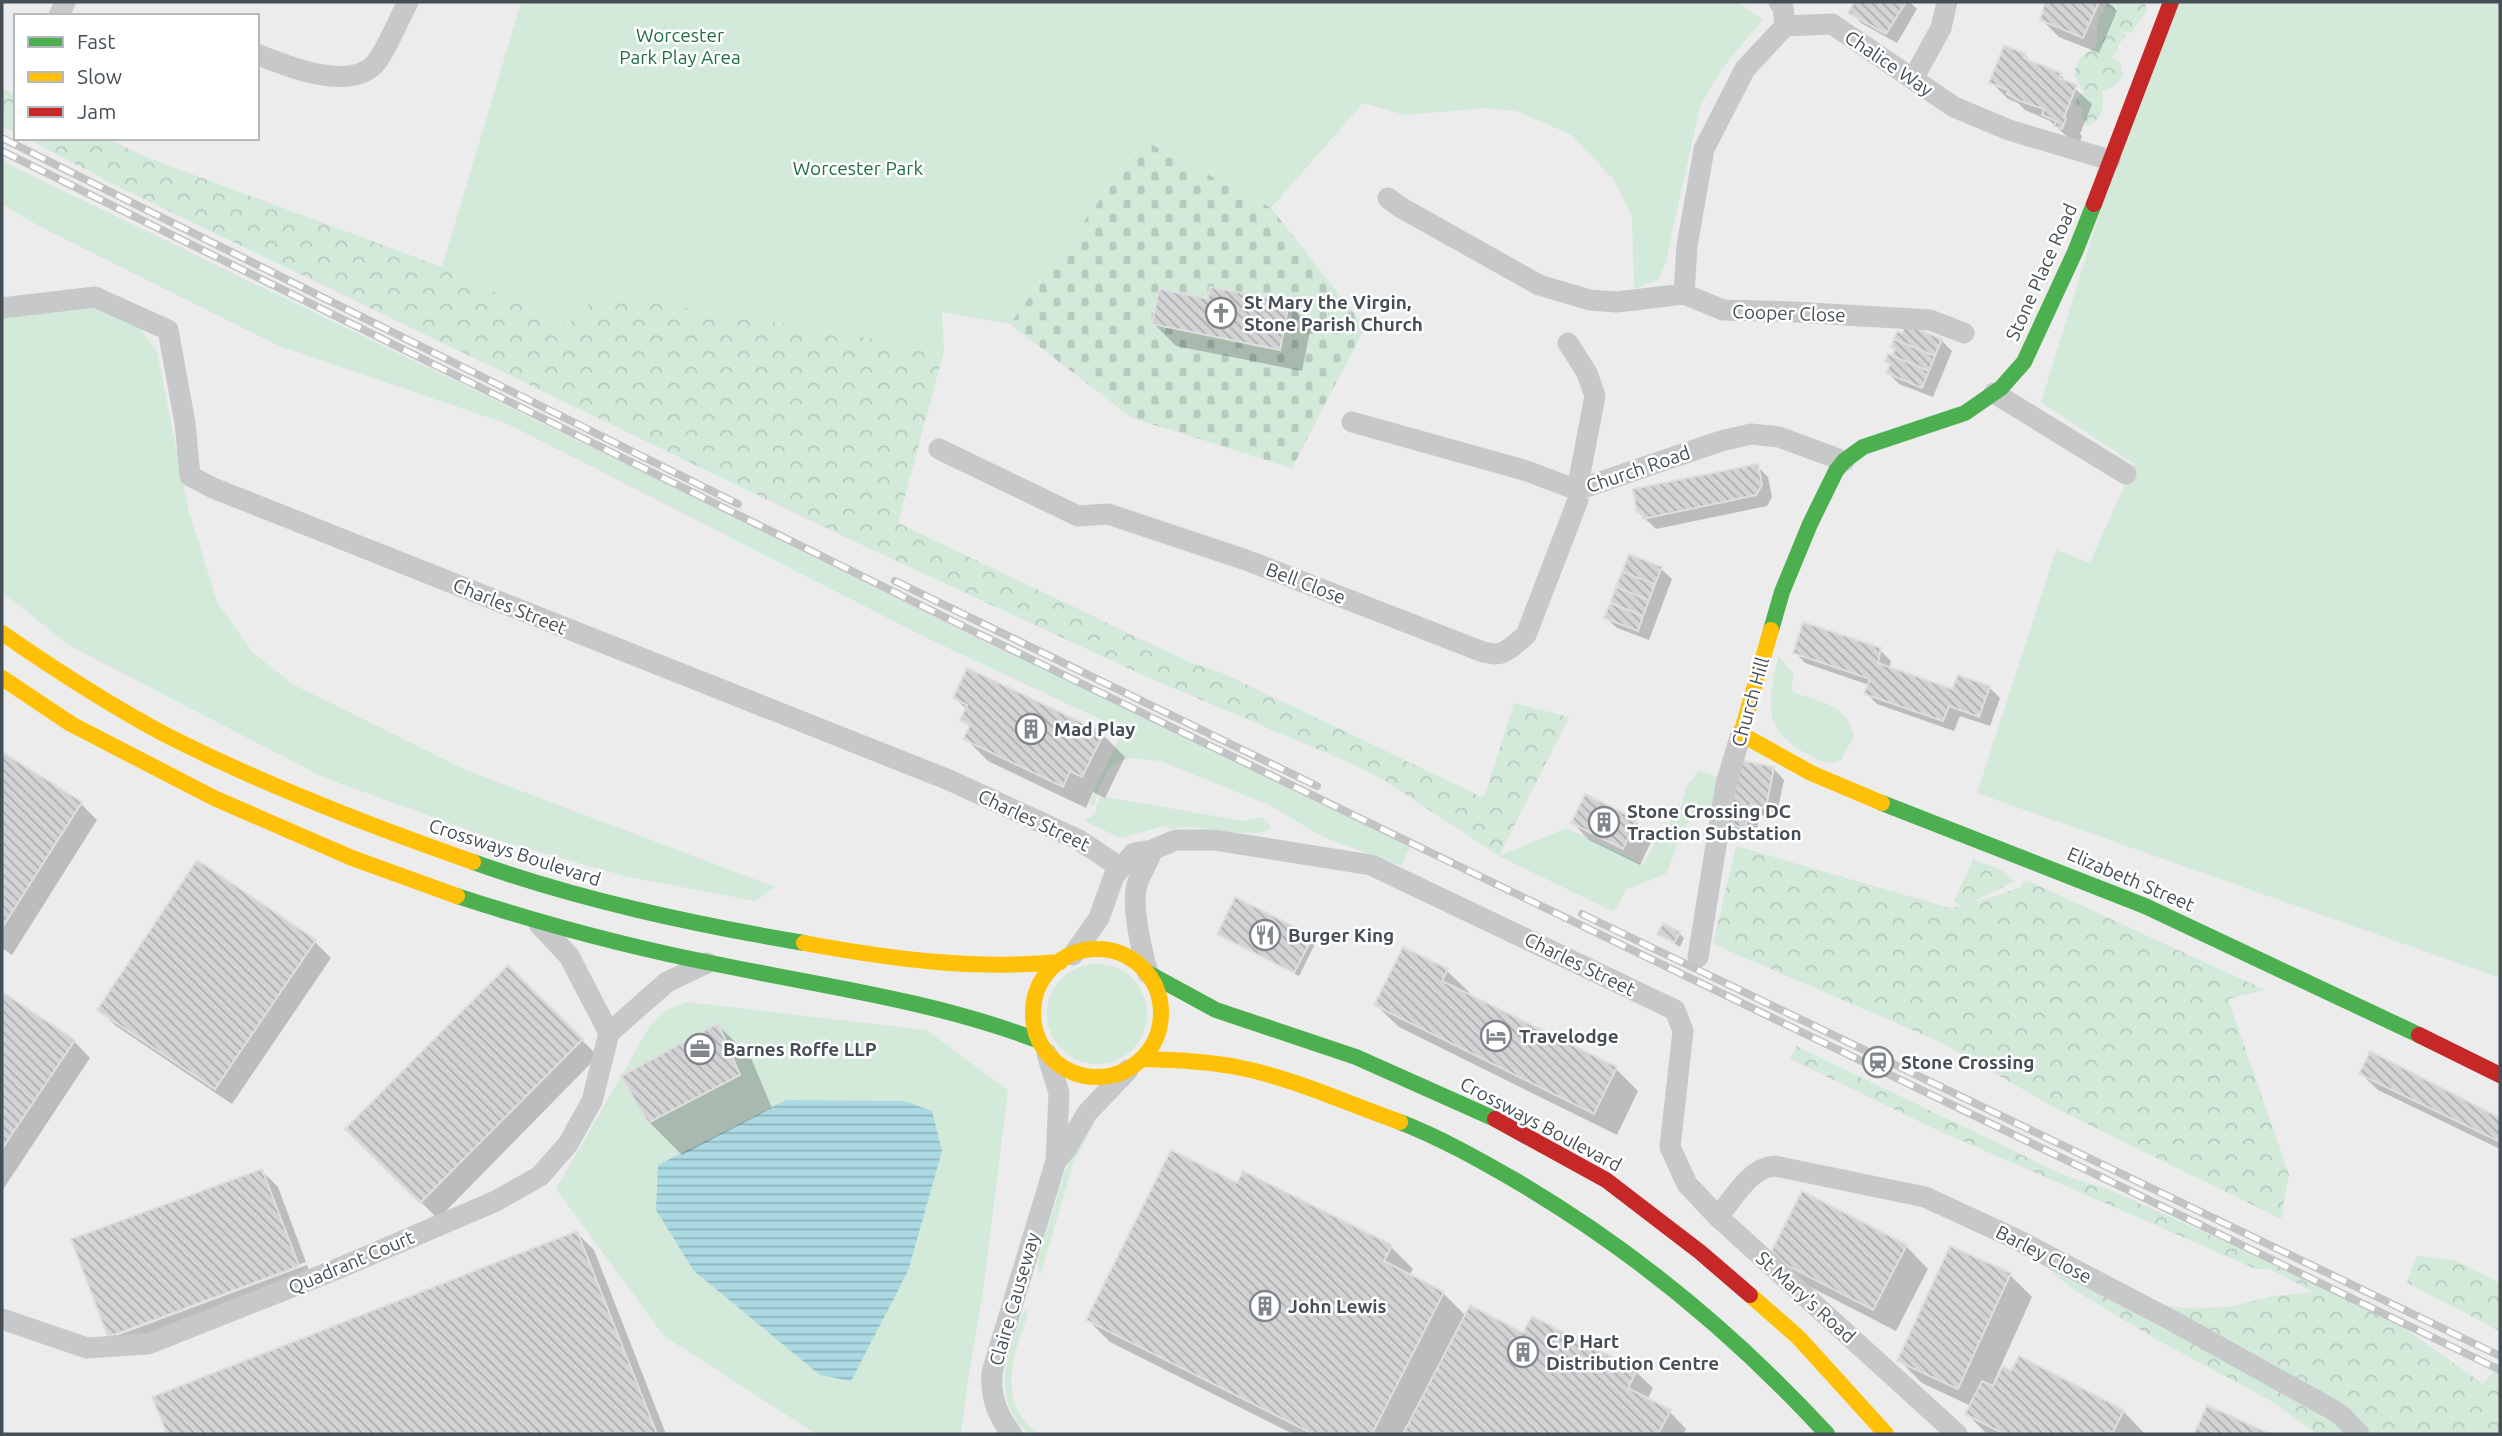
<svg xmlns="http://www.w3.org/2000/svg" width="2502" height="1436" viewBox="0 0 2502 1436" font-family="Ubuntu,sans-serif">
<defs>
<pattern id="forest-crowns" width="20" height="18" patternUnits="userSpaceOnUse" patternTransform="scale(1.75)"><rect width="20" height="18" fill="#d3e9da"/><path d="M2 6a3 3 0 1 1 6 0M12 15a3 3 0 1 1 6 0" fill="none" stroke="#b6cabd"/></pattern>
<pattern id="cemetery-stones" width="16" height="16" patternUnits="userSpaceOnUse" patternTransform="scale(1.75)"><rect width="16" height="16" fill="#d3e9da"/><path d="M2 7V4a2 2 0 0 1 4 0v3zM10 15v-3a2 2 0 0 1 4 0v3z" fill="#b6cabd"/></pattern>
<pattern id="water-rules" width="6" height="5" patternUnits="userSpaceOnUse" patternTransform="scale(1.75)"><rect width="6" height="5" fill="#acdae3"/><path d="M0 2.5h6" fill="none" stroke="#8eb3bb"/></pattern>
<pattern id="building-back-hatch" width="6" height="6" patternUnits="userSpaceOnUse" patternTransform="scale(1.75)"><rect width="6" height="6" fill="#d3d3d5"/><path d="M-1 5l2 2M0 0l6 6M5-1l2 2" fill="none" stroke="#adaeb0"/></pattern>
</defs>
<rect width="100%" height="100%" fill="#edecec"/>
<!-- green -->
<path fill="#d3e9da" d="M521,2H1737L1763,19L1722,69L1700,106L1666,261L1659,279L1634,289L1632,217L1614,180L1570,134L1516,111L1485,108L1405,115L1363,103L1271,208L1142,140L1010,324L942,312L944,351L600,293L567,326L442,267Z
M2165,2H2500V978L1977,793L2056,550L2090,563L2134,464L2041,402Z
M2,161L1411,845L1401,866L1323,837L1271,806L1160,761L1131,758L1115,763L1109,768L1099,788L1094,806L1090,805L1095,788L1123,730L929,639L508,424L279,346L39,226L2,204Z
M89,302L135,322L157,351L188,508L217,602L253,653L294,685L466,770L775,887L756,901L628,877L494,839L325,778L70,646L2,592V317Z
M1778,655L1794,674L1791,691C1819,704 1845,700 1854,736L1841,760C1829,766 1822,762 1811,756C1759,730 1769,703 1778,655Z
M1699,771L1720,777L1713,807C1680,815 1679,847 1666,874L1627,889L1614,912L1499,856L1567,828L1643,864L1661,831L1679,812L1687,785Z
M1100,796L1244,821L1262,817L1269,824L1270,828C1258,841 1205,826 1186,827C1180,827 1174,829 1168,830L1167,825L1121,838L1084,821L1097,813L1096,807Z
M1047 1014a50 50 0 1 1 100 0a50 50 0 1 1-100 0Z
M687,1002L926,1030L1008,1090L983,1292L967,1386L961,1434H816L664,1336L556,1189L651,1024L664,1011Z
M1096,1120L1074,1161L1040,1276L1037,1263L1067,1165L1071,1154Z
M1028,1308C1027,1319 1022,1330 1019,1340C1008,1376 1005,1410 1039,1434H1029C997,1405 1002,1375 1014,1338C1017,1327 1019,1316 1028,1308Z"/>
<!-- forest -->
<path fill="url(#forest-crowns)" d="M2107,2H2145L2147,10L2131,33L2122,31L2127,35L2118,45L2117,52L2111,57L2120,61L2123,76L2113,87L2102,92C2104,109 2104,118 2087,126L2081,117L2083,109L2074,104L2078,97L2084,92L2074,75C2078,56 2082,57 2096,46L2098,18L2104,12Z
M2,88L16,95V133L2,126Z
M26,138H106L146,157L442,267L567,326L600,293L944,351L898,523L1189,662L1225,674L1484,798L1514,703L1569,717L1499,856L1384,780L1355,765L1145,676L832,531L111,183Z
M1736,846L1950,908L1961,906L1954,901L1973,860L2002,870L2015,881L1969,904L2019,888L2026,880L2265,990L2228,999L2289,1175L2281,1219L2059,1110L1940,1042L1713,944Z
M1796,1046L2066,1176L2110,1190L2380,1311L2483,1384L2495,1370L2500,1374V1434H2317L2273,1402L2154,1338L2074,1290L2044,1265L2158,1304L2184,1308L2229,1307L2272,1296L2313,1292L2270,1269H2256L1935,1129L1790,1059Z
M2416,1256L2455,1260L2500,1283V1331L2407,1283Z"/>
<!-- cemetery -->
<path fill="url(#cemetery-stones)" d="M1143,140L1271,208L1365,327L1292,468L1132,418L1010,324Z"/>
<!-- water -->
<path fill="url(#water-rules)" d="M786,1100L904,1101L932,1111L942,1151L908,1271L851,1381L820,1375L694,1271L656,1210L658,1165Z"/>
<!-- shadow -->
<path fill="#0003" d="M1856,2H1910L1917,9L1897,43L1861,23L1850,12Z
M2044,2H2107L2117,11L2099,53L2059,37L2041,19L2047,5Z
M2025,55L2033,64L2060,75L2092,104L2080,134L2082,136L2079,144L2073,142L2050,121L2025,110L2018,103L2008,99L1991,82Z
M1288,304L1311,326L1302,371L1176,346L1154,324Z
M1941,340L1952,351L1933,397L1899,384L1888,373L1891,366L1887,362L1893,359L1897,351L1893,347Z
M1757,466L1768,477L1772,497L1767,506L1656,529L1638,512Z
M1661,569L1672,579L1649,640L1617,628L1606,618Z
M1880,650L1891,661L1889,669L1953,691L1989,687L2000,698L1990,726L1960,716L1954,731L1877,704L1866,693L1869,685L1805,663L1795,652Z
M955,698L1103,735L1125,757L1105,798L1093,792L1086,808L988,761L965,738L970,728L962,719L967,710Z
M2,754L80,803L97,820L12,955L2,948Z
M1774,769L1784,780L1776,818L1760,815L1755,838L1739,834L1728,823Z
M1636,822L1653,838L1640,865L1589,840L1573,823Z
M1219,933L1312,937L1316,942L1299,976L1224,938Z
M1679,933L1684,938L1680,947L1660,934Z
M314,941L331,958L232,1104L116,1026L99,1010Z
M508,967L598,1056L438,1219L348,1129Z
M1446,970L1469,992L1467,996L1616,1069L1638,1091L1617,1135L1399,1027L1376,1005Z
M2,994L74,1041L90,1058L2,1191Z
M718,1025L751,1058L772,1108L682,1155L649,1122L623,1076Z
M2371,1053L2500,1120V1149L2378,1090L2361,1074Z
M262,1171L278,1187L306,1262L116,1332V1336L307,1265L314,1283L126,1352L109,1336Z
M1238,1185L1391,1247L1413,1269L1409,1276L1443,1293L1466,1316L1524,1335L1533,1318L1636,1372L1653,1388L1647,1400L1670,1412L1686,1429L1683,1434H1293L1110,1342L1088,1320Z
M577,1233L594,1250L666,1434H169L154,1398Z
M1906,1246L1928,1269L1896,1331L1793,1278L1771,1256Z
M2010,1275L2032,1297L1994,1381L2123,1411L2145,1434H1987L1967,1414L1971,1406L1922,1383L1900,1361Z"/>
<!-- building -->
<path fill="url(#building-back-hatch)" stroke="#dededf" stroke-width="2" d="M1854,2H1906L1886,34L1848,13Z
M2045,2H2099L2083,38L2040,20Z
M2004,45L2026,54L2024,58L2061,73L2059,78L2077,85L2064,117L2066,118L2062,129L2054,126L2056,121L2042,115L2044,109L2020,101L2007,94L2008,90L1989,83Z
M1210,287L1289,302L1280,350L1152,324L1159,289L1208,299Z
M1905,324L1942,339L1935,356L1894,339L1897,331L1902,333Z
M1894,339L1935,356L1929,371L1892,356L1895,349L1891,347Z
M1888,354L1929,371L1922,388L1886,373L1890,364L1885,362Z
M1758,464L1762,485L1756,495L1643,519L1642,512L1637,513L1633,489Z
M1629,554L1662,567L1655,584L1622,572Z
M1622,572L1655,584L1649,600L1616,587Z
M1616,587L1649,600L1643,616L1610,603Z
M1610,603L1643,616L1638,631L1604,618Z
M1803,622L1881,648L1878,663L1952,689L1958,675L1990,686L1979,717L1949,706L1943,721L1864,694L1870,679L1793,653Z
M967,668L1104,733L1082,777L1070,771L1063,787L963,739L970,725L960,720L967,705L953,698Z
M2,752L82,802L2,928Z
M1739,760L1774,767L1766,808L1750,805L1745,828L1726,824Z
M1585,794L1637,820L1623,849L1571,823Z
M197,860L316,940L215,1089L97,1010Z
M1235,897L1313,936L1294,973L1217,934Z
M1663,923L1680,932L1674,943L1657,934Z
M1403,947L1448,969L1442,981L1617,1067L1594,1114L1374,1005Z
M508,965L583,1039L420,1203L345,1129Z
M2,992L75,1040L2,1149Z
M718,1023L740,1075L648,1123L621,1076Z
M2370,1051L2500,1118V1142L2359,1074Z
M1171,1150L1237,1183L1243,1171L1392,1245L1384,1261L1444,1292L1372,1434H1313L1086,1320Z
M262,1169L299,1266L108,1337L71,1239Z
M1802,1191L1907,1245L1873,1310L1769,1256Z
M577,1231L657,1434H167L152,1397Z
M1950,1246L2011,1273L1958,1389L1897,1361Z
M1470,1305L1523,1333L1532,1316L1637,1370L1628,1388L1671,1410L1658,1434H1403Z
M2019,1356L2124,1410L2112,1434H2004L1965,1414L1982,1381L1993,1386L2003,1366L2011,1371Z
M2207,1405L2270,1434H2194Z"/>
<g fill="none" stroke-linecap="round" stroke-linejoin="round">
<!-- street -->
<path stroke="#c7c8ca" stroke-width="21" d="M1779,2L1783,8L1785,26
M59,16L65,2
M257,54C288,67 354,94 378,60C390,42 398,21 408,2
M1913,79L1941,28L1947,2
M1388,198L1400,207L1539,285L1590,300L1617,302L1684,294L1723,310L1794,312L1930,320L1964,333
M1684,294L1687,246L1704,149L1745,69L1785,26L1832,24L1954,107L2009,130L2110,160
M2,308L95,297L168,330L185,423L190,476L213,488L949,780L1079,840L1121,868
M1994,393L2126,474
M1352,422L1527,471L1577,490L1721,441L1751,434L1779,437L1844,461
M939,449L1078,516L1108,514L1246,560L1483,652L1494,654L1502,653L1512,647L1526,635L1578,500L1577,490L1595,396L1587,373L1568,343
M539,924L569,956L609,1033
M1073,955L1099,918L1114,876L1134,853L1152,850L1176,840H1214L1371,865L1675,1010L1683,1031L1670,1147L1687,1184L1718,1217L1957,1434
M1698,957L1726,784L1741,734
M1148,973C1142,952 1131,906 1137,885C1140,873 1149,863 1152,850
M1056,1161L1066,1149L1087,1113L1128,1070
M1718,1217C1733,1199 1750,1167 1775,1166L1925,1197L2016,1239L2173,1321L2333,1410L2342,1416L2359,1434
M2,1319L87,1348L148,1344L335,1270L496,1201L540,1176L568,1144L592,1101L609,1033L667,982L707,963
M1012,1434C997,1416 990,1396 992,1372L1056,1161L1059,1093L1047,1054"/>
<!-- fast -->
<path stroke="#4caf50" stroke-width="16" d="M1771,630L1782,592L1810,524L1836,471L1844,461L1863,447L1965,413L2001,388L2024,362L2075,252L2094,204
M1882,803L2145,906L2419,1035
M473,862C580,900 692,924 804,943
M457,896C543,924 632,948 721,965C828,987 934,1001 1037,1040
M1148,973L1216,1010L1356,1057L1495,1119
M1400,1122C1441,1138 1480,1160 1518,1182C1635,1251 1736,1335 1827,1434"/>
<!-- slow -->
<path stroke="#ffc107" stroke-width="16" d="M1771,630L1741,734L1811,773L1882,803
M2,633C54,669 108,704 164,734C264,785 367,825 473,862
M2,678L71,724L214,798L352,858L457,896
M804,943C891,959 971,970 1060,962
M1033 1013a64 64 0 1 1 128 0a64 64 0 1 1-128 0Z
M1141,1059C1173,1060 1206,1061 1237,1067C1293,1078 1346,1103 1400,1122
M1750,1295L1798,1337L1886,1434"/>
<!-- jam -->
<path stroke="#c62828" stroke-width="16" d="M2094,204L2171,2
M2419,1035L2500,1075
M1495,1119L1606,1180L1700,1252L1750,1295"/>
<!-- rail casing -->
<g stroke="#c2c3c4" stroke-width="8">
<path id="rail" d="M2,138L738,504
M2,151L975,632L2500,1370
M895,581L1317,786
M1582,914L2500,1356"/>
</g>
<!-- rail -->
<use href="#rail" stroke="#fff" stroke-width="5" stroke-dasharray="16" stroke-linecap="butt"/>
</g>
<!-- icons -->
<defs>
<g id="church-ring" transform="scale(1.575)"><circle r="9.5" fill="#fff" stroke="#80868a" stroke-width="1.5"/><path d="M-1.2-6h2.4v3.5h3.3v2.4h-3.3V6h-2.4V-.1h-3.3v-2.4h3.3Z" fill="#80868a"/></g>
<g id="building-ring" transform="scale(1.575)"><circle r="9.5" fill="#fff" stroke="#80868a" stroke-width="1.5"/><path d="M-4-6H4V6H1V3H-1V6H-4ZM-2.5-4.3h1.7v1.8h-1.7ZM.8-4.3h1.7v1.8H.8ZM-2.5-1h1.7V.8h-1.7ZM.8-1h1.7V.8H.8Z" fill="#80868a"/></g>
<g id="restaurant-ring" transform="scale(1.575)"><circle r="9.5" fill="#fff" stroke="#80868a" stroke-width="1.5"/><path d="M-5-6h1v4h1v-4h1v4h1v-4h1v5L-1.5 .5V6h-2V.5L-5-1ZM5-6V6H3V1.5H1.5Q1.5-4 5-6Z" fill="#80868a"/></g>
<g id="hotel-ring" transform="scale(1.575)"><circle r="9.5" fill="#fff" stroke="#80868a" stroke-width="1.5"/><path d="M-6-4.5h1.5V1H6V5H4.5V3h-9V5H-6ZM-4 0a1.8 1.8 0 1 1 3.6 0ZM.5 0V-2.5h3Q6-2.5 6 0Z" fill="#80868a"/></g>
<g id="office-ring" transform="scale(1.575)"><circle r="9.5" fill="#fff" stroke="#80868a" stroke-width="1.5"/><path d="M-6-3h4V-5.5h4V-3h4V5H-6ZM-1-4.5V-3h2v-1.5ZM-6 0V1H6V0Z" fill="#80868a"/></g>
<g id="station-ring" transform="scale(1.575)"><circle r="9.5" fill="#fff" stroke="#80868a" stroke-width="1.5"/><path d="M-3-6H3Q5-6 5-4V2Q5 4 3 4L4.5 6H3L1.5 4h-3L-3 6H-4.5L-3 4Q-5 4-5 2V-4Q-5-6-3-6ZM-3.5-4v3h7v-3ZM-3.5 1v1.5H-2V1ZM2 1v1.5H3.5V1Z" fill="#80868a"/></g>
</defs>
<g fill-rule="evenodd">
<use href="#church-ring" x="1221" y="313"/>
<use href="#building-ring" x="1031" y="729"/>
<use href="#building-ring" x="1604" y="822"/>
<use href="#restaurant-ring" x="1265" y="935"/>
<use href="#hotel-ring" x="1496" y="1036"/>
<use href="#office-ring" x="700" y="1049"/>
<use href="#station-ring" x="1878" y="1062"/>
<use href="#building-ring" x="1265" y="1306"/>
<use href="#building-ring" x="1523" y="1352"/>
</g>
<g text-anchor="middle" stroke-width="5" stroke-linejoin="round" paint-order="stroke">
<!-- park labels -->
<g font-size="19" fill="#216d44" stroke="#fff">
<text x="680" y="42">Worcester<tspan x="680" dy="22">Park Play Area</tspan></text>
<text x="858" y="175">Worcester Park</text>
</g>
<!-- street labels -->
<g font-size="19" fill="#464f56" stroke="#fff">
<text transform="translate(1889 63) rotate(34)" y="7">Chalice Way</text>
<text transform="translate(2041 272) rotate(-66)" y="7">Stone Place Road</text>
<text transform="translate(1789 313) rotate(2)" y="7">Cooper Close</text>
<text transform="translate(1638 469) rotate(-19)" y="7">Church Road</text>
<text transform="translate(1306 583) rotate(21)" y="7">Bell Close</text>
<text transform="translate(510 606) rotate(22)" y="7">Charles Street</text>
<text transform="translate(1750 702) rotate(-74)" y="7">Church Hill</text>
<text transform="translate(1034 820) rotate(25)" y="7">Charles Street</text>
<text transform="translate(515 852) rotate(18)" y="7">Crossways Boulevard</text>
<text transform="translate(2131 879) rotate(23)" y="7">Elizabeth Street</text>
<text transform="translate(1580 964) rotate(26)" y="7">Charles Street</text>
<text transform="translate(1541 1124) rotate(28)" y="7">Crossways Boulevard</text>
<text transform="translate(2044 1254) rotate(27)" y="7">Barley Close</text>
<text transform="translate(351 1262) rotate(-23)" y="7">Quadrant Court</text>
<text transform="translate(1806 1297) rotate(42)" y="7">St Mary's Road</text>
<text transform="translate(1014 1299) rotate(-74)" y="7">Claire Causeway</text>
</g>
<!-- poi labels -->
<g font-size="19" font-weight="bold" fill="#464f56" stroke="#fff" text-anchor="start">
<text x="1244" y="309">St Mary the Virgin,<tspan x="1244" dy="22">Stone Parish Church</tspan></text>
<text x="1054" y="736">Mad Play</text>
<text x="1627" y="818">Stone Crossing DC<tspan x="1627" dy="22">Traction Substation</tspan></text>
<text x="1288" y="942">Burger King</text>
<text x="1519" y="1043">Travelodge</text>
<text x="723" y="1056">Barnes Roffe LLP</text>
<text x="1901" y="1069">Stone Crossing</text>
<text x="1288" y="1313">John Lewis</text>
<text x="1546" y="1348">C P Hart<tspan x="1546" dy="22">Distribution Centre</tspan></text>
</g>
</g>
<!-- border -->
<rect width="2502" height="1436" fill="none" stroke="#464f56" stroke-width="7"/>
<!-- legend -->
<rect x="14" y="14" width="245" height="126" fill="#ffffff" stroke="#b5b9bb" stroke-width="2"/>
<rect x="28" y="37" width="35" height="10" fill="#4caf50" stroke="#b5b9bb" stroke-width="2"/>
<text x="77" y="49" font-size="21" fill="#464f56">Fast</text>
<rect x="28" y="72" width="35" height="10" fill="#ffc107" stroke="#b5b9bb" stroke-width="2"/>
<text x="77" y="84" font-size="21" fill="#464f56">Slow</text>
<rect x="28" y="107" width="35" height="10" fill="#c62828" stroke="#b5b9bb" stroke-width="2"/>
<text x="77" y="119" font-size="21" fill="#464f56">Jam</text>
</svg>
